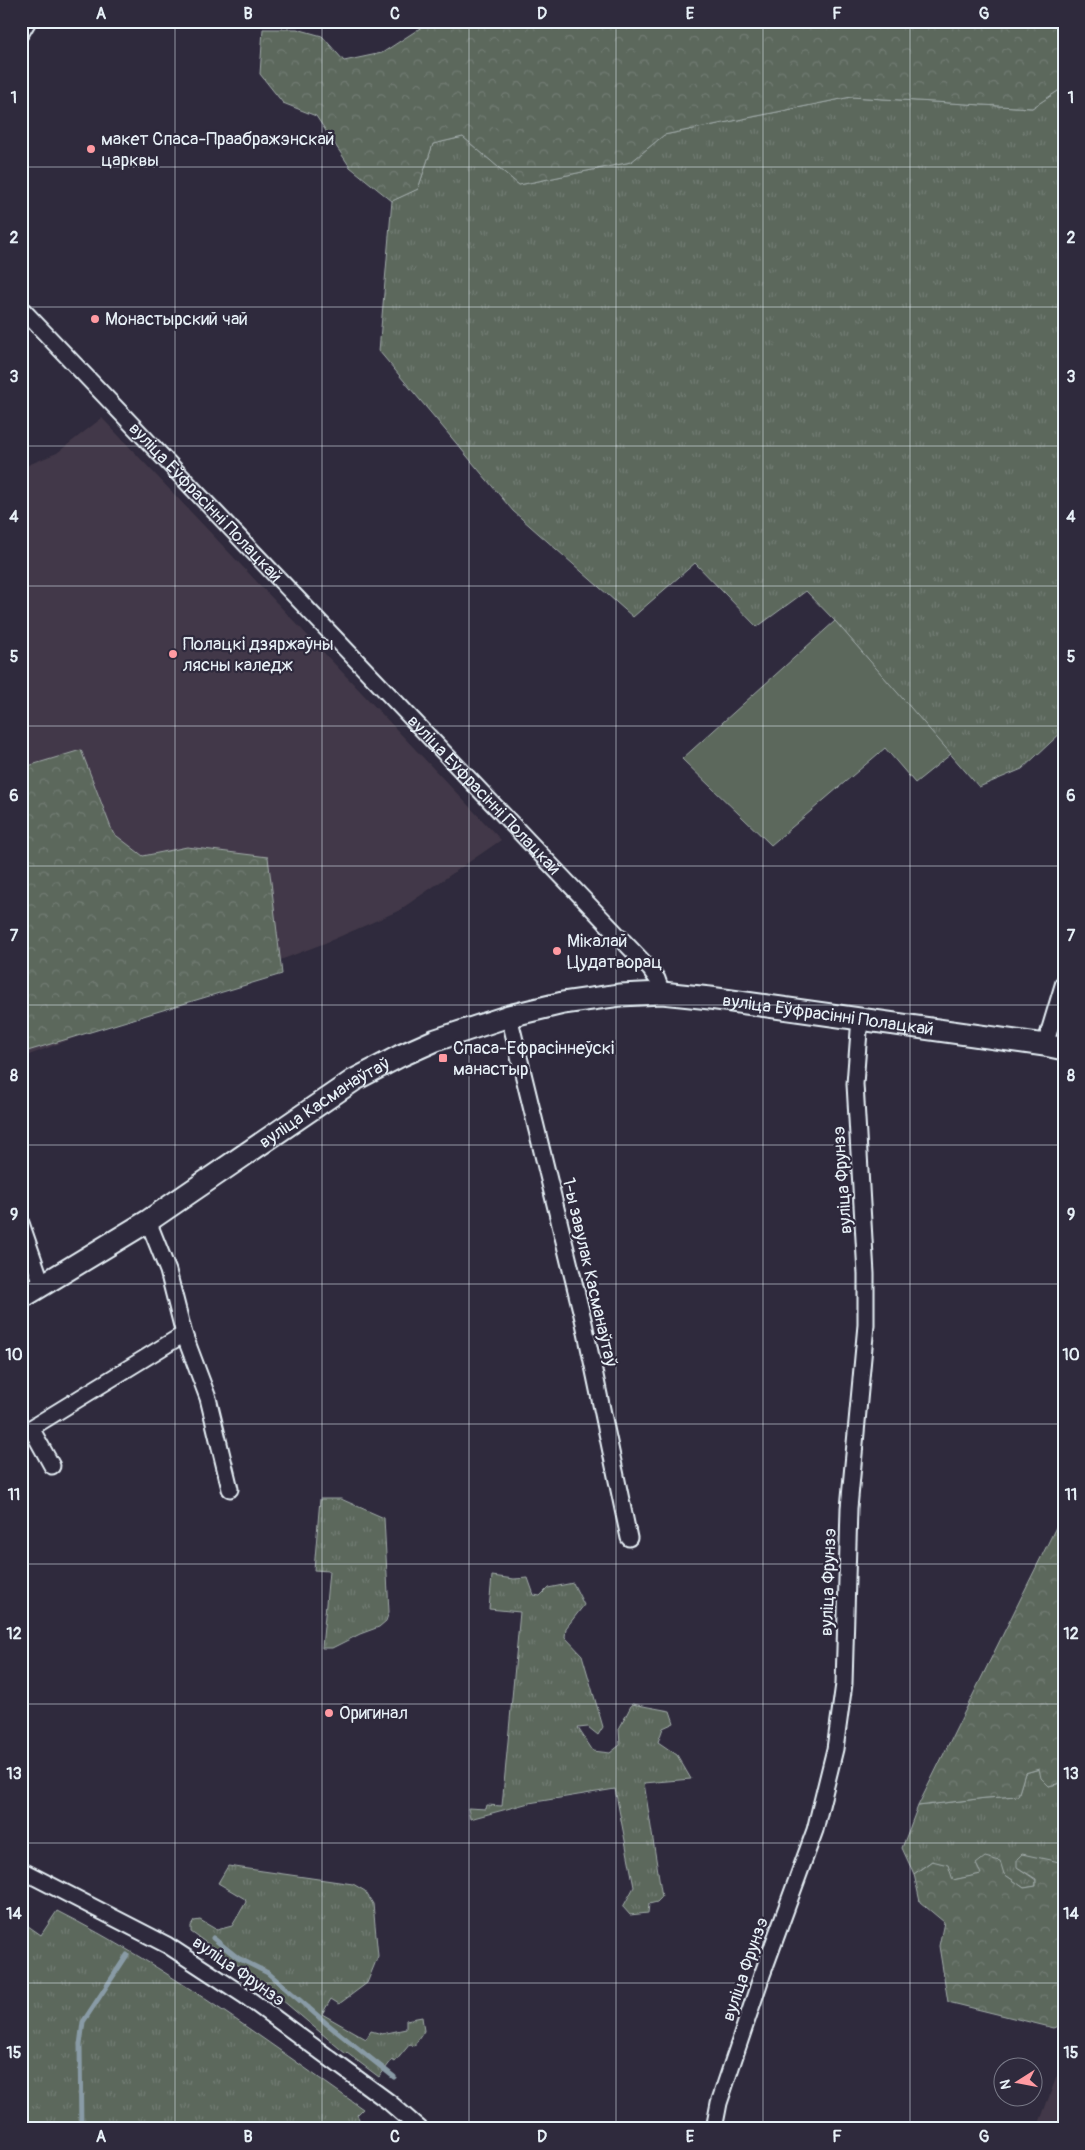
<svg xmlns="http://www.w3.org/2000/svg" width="1085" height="2150" viewBox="0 0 1085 2150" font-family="Pangolin,sans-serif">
<defs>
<pattern id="grass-tufts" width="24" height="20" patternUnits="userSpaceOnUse" patternTransform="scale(1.25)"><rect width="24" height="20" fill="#5b675c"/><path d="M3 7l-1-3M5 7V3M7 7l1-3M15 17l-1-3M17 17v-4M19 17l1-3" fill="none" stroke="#737d74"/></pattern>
<pattern id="forest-crowns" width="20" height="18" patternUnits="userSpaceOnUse" patternTransform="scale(1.25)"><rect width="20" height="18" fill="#5b675c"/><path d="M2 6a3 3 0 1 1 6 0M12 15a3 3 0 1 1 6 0" fill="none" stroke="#737d74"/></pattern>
</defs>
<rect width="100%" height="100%" fill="#2f2a3d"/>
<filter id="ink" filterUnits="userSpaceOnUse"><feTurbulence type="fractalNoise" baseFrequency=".02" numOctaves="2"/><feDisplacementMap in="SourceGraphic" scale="10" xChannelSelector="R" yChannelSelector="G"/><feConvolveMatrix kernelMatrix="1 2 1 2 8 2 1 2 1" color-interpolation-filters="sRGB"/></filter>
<g filter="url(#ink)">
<!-- built -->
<path fill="#433948" d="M102,418L501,840L398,911L325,943L21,1058V468L57,453Z
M1064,2057V2129H1037Z"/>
<!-- grass -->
<path fill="url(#grass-tufts)" stroke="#a2acaa" d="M1064,87V730L1022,769L979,787L835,621L806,591L757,627L695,563L633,617L513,511L379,351L392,201L418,189L433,144L463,137L519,185L631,162L664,135L851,97L1032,108Z
M320,1499H341L384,1518L389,1612L386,1621L379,1627L360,1634L332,1648H322L329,1571L314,1570Z
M492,1576L514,1579L528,1578L534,1595L540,1596L548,1588L573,1583L584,1605L566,1628L565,1637L582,1655L603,1727L598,1735L588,1727L578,1728L593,1751L610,1753L620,1745L619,1729L632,1704L670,1711L674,1723L663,1728L658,1742L677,1755L691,1779L644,1783L662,1897L657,1902L649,1904L648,1913L630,1915L623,1907L634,1887L615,1789L529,1803L470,1819L468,1808L486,1809L487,1805L502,1806L520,1612L489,1609Z
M1040,1769L1049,1786L1064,1782V1863L1017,1867L1036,1880V1886L1024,1888L1004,1874L976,1864L982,1874L953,1880L932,1861L914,1874L902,1848L918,1806L986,1798L1018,1796L1025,1773Z
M228,1866L353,1884L365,1891L373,1904L378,1956L367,1983L339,2004L331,1999L322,2014L366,2039L371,2031L382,2034L406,2029V2020L422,2017L424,2031L414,2046L410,2044L395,2062L392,2060L379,2077L347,2053L346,2054L256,1978L191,1932V1926L194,1921L200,1920L217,1930L232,1926L246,1902L245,1899L218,1883Z
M57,1911C166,1966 263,2039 363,2109L357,2115L364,2129H21V1921L41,1935Z"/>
<!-- forest -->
<path fill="url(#forest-crowns)" stroke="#a2acaa" d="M431,21H697L702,26L743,28L755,21H1064V87L1032,108L851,97L664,135L631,162L519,185L463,137L433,144L418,189L392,201L350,167L316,116L283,103L260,74L263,29H297L322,36L344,61L382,53Z
M21,738L28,766L81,750L113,833L143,856L187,847L268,857L282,974L21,1053Z
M1064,1511V1782L1049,1786L1041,1778L1039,1769L1025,1773L1018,1796L986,1798L918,1806Z
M1022,1854L1064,1863V2024L1054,2028L948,2002L939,1946L944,1922L920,1902L914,1874L932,1861L948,1865L953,1880L981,1874L976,1864L985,1857L1000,1861L1004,1874L1024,1888L1036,1886V1879L1017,1867V1859Z"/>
<!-- garden -->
<path fill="#5b675c" stroke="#a2acaa" d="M835,621L951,754L915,783L885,748L771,845L682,759Z"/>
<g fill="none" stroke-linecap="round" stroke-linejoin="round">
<!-- stream -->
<path stroke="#899ba6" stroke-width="5" d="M213,1938L238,1958L268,1973L326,2023L394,2077
M81,2129L80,2045L83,2022L127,1955"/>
<!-- street casing -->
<g stroke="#e8f1f8" stroke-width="19">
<g id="street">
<path d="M21,33L28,21"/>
<path id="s1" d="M21,308L650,969L657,979L662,993"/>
<path d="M509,1016L584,1323L629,1538"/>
<path d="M1045,1045L1064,982"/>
<path d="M148,1221L168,1271L184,1334L208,1398L230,1489"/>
<path d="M21,1223L42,1284"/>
<path d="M52,1466L31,1428L184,1334"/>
<path d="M21,1870L167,1945L245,1996L389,2102L420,2129"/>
<path d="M714,2129L719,2103L762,1975L815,1830L835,1749L844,1684L849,1508L866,1325V1274L855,1084L860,1018"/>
</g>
</g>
<!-- secondary casing -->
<g stroke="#e8f1f8" stroke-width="25">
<g id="secondary">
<path id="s2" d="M21,1298L148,1221L354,1080L400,1056L436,1040L509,1016L563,1003L620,995L662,993L710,998L1045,1045L1064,1049"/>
</g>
</g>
<!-- street -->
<use href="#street" stroke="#2f2a3d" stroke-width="15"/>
<!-- secondary -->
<use href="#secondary" stroke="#2f2a3d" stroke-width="21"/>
</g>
</g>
<!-- grid -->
<path fill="none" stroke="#e8f1f8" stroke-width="1" stroke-opacity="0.55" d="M175,21V2129M322,21V2129M469,21V2129M616,21V2129M763,21V2129M910,21V2129M21,167H1064M21,307H1064M21,446H1064M21,586H1064M21,726H1064M21,866H1064M21,1005H1064M21,1145H1064M21,1284H1064M21,1424H1064M21,1564H1064M21,1704H1064M21,1843H1064M21,1983H1064"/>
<!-- markers -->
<g fill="#ff9aa2" stroke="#2f2a3d" stroke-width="2">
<circle cx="91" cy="149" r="5"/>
<circle cx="95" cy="319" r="5"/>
<circle cx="173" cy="654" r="5"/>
<circle cx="557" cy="951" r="5"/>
<rect x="438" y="1053" width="10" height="10" rx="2.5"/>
<circle cx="329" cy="1713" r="5"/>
</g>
<g text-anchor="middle" stroke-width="4.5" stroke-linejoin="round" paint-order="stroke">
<!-- poi labels -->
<g font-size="18" fill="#e8f1f8" stroke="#2f2a3d" text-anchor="start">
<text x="101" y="145">макет Спаса-Праабражэнскай<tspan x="101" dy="21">царквы</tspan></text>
<text x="105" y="325">Монастырский чай</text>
<text x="183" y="650">Полацкі дзяржаўны<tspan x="183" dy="21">лясны каледж</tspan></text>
<text x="567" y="947">Мікалай<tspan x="567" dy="21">Цудатворац</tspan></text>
<text x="453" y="1054">Спаса-Ефрасіннеўскі<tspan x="453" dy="21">манастыр</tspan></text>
<text x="339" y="1719">Оригинал</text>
</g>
<!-- street labels -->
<g font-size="18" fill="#e8f1f8" stroke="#2f2a3d">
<text dy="6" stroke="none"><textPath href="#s1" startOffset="268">вуліца Еўфрасінні Полацкай</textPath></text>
<text dy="6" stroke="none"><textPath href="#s1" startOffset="672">вуліца Еўфрасінні Полацкай</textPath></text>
<text dy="6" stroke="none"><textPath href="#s2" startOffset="889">вуліца Еўфрасінні Полацкай</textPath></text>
<text dy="6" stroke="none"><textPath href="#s2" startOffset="361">вуліца Касманаўтаў</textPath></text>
<text transform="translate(842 1180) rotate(-94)" y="6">вуліца Фрунзэ</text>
<text transform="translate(590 1272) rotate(77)" y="6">1-ы завулак Касманаўтаў</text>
<text transform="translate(828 1582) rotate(-88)" y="6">вуліца Фрунзэ</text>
<text transform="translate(745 1969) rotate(-71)" y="6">вуліца Фрунзэ</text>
<text transform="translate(239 1971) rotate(35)" y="6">вуліца Фрунзэ</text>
</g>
</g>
<!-- margin -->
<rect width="1085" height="2150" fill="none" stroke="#2f2a3d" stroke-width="55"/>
<!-- north arrow -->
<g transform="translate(1018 2082) rotate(259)"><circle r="24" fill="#2f2a3d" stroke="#797a88"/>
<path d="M0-4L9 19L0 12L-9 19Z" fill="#ff9aa2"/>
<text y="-8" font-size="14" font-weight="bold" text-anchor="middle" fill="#e8f1f8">N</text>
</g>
<rect x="28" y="28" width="1030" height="2094" fill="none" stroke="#e8f1f8" stroke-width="2"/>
<g font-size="16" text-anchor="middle" font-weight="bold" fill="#e8f1f8">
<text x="101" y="19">A</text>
<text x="248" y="19">B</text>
<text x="395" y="19">C</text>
<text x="542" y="19">D</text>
<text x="690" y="19">E</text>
<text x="837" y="19">F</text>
<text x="984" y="19">G</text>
<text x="14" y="103">1</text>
<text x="1071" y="103">1</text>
<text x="14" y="243">2</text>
<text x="1071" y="243">2</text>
<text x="14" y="382">3</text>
<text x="1071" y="382">3</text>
<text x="14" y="522">4</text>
<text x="1071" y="522">4</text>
<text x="14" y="662">5</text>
<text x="1071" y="662">5</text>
<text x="14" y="801">6</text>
<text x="1071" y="801">6</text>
<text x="14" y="941">7</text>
<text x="1071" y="941">7</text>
<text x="14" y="1081">8</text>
<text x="1071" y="1081">8</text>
<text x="14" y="1220">9</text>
<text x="1071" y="1220">9</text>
<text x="14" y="1360">10</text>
<text x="1071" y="1360">10</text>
<text x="14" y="1500">11</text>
<text x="1071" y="1500">11</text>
<text x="14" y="1639">12</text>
<text x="1071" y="1639">12</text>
<text x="14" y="1779">13</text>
<text x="1071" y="1779">13</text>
<text x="14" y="1919">14</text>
<text x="1071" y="1919">14</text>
<text x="14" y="2058">15</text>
<text x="1071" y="2058">15</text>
<text x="101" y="2142">A</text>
<text x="248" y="2142">B</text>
<text x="395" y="2142">C</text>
<text x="542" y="2142">D</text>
<text x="690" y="2142">E</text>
<text x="837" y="2142">F</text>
<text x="984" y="2142">G</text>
</g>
</svg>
